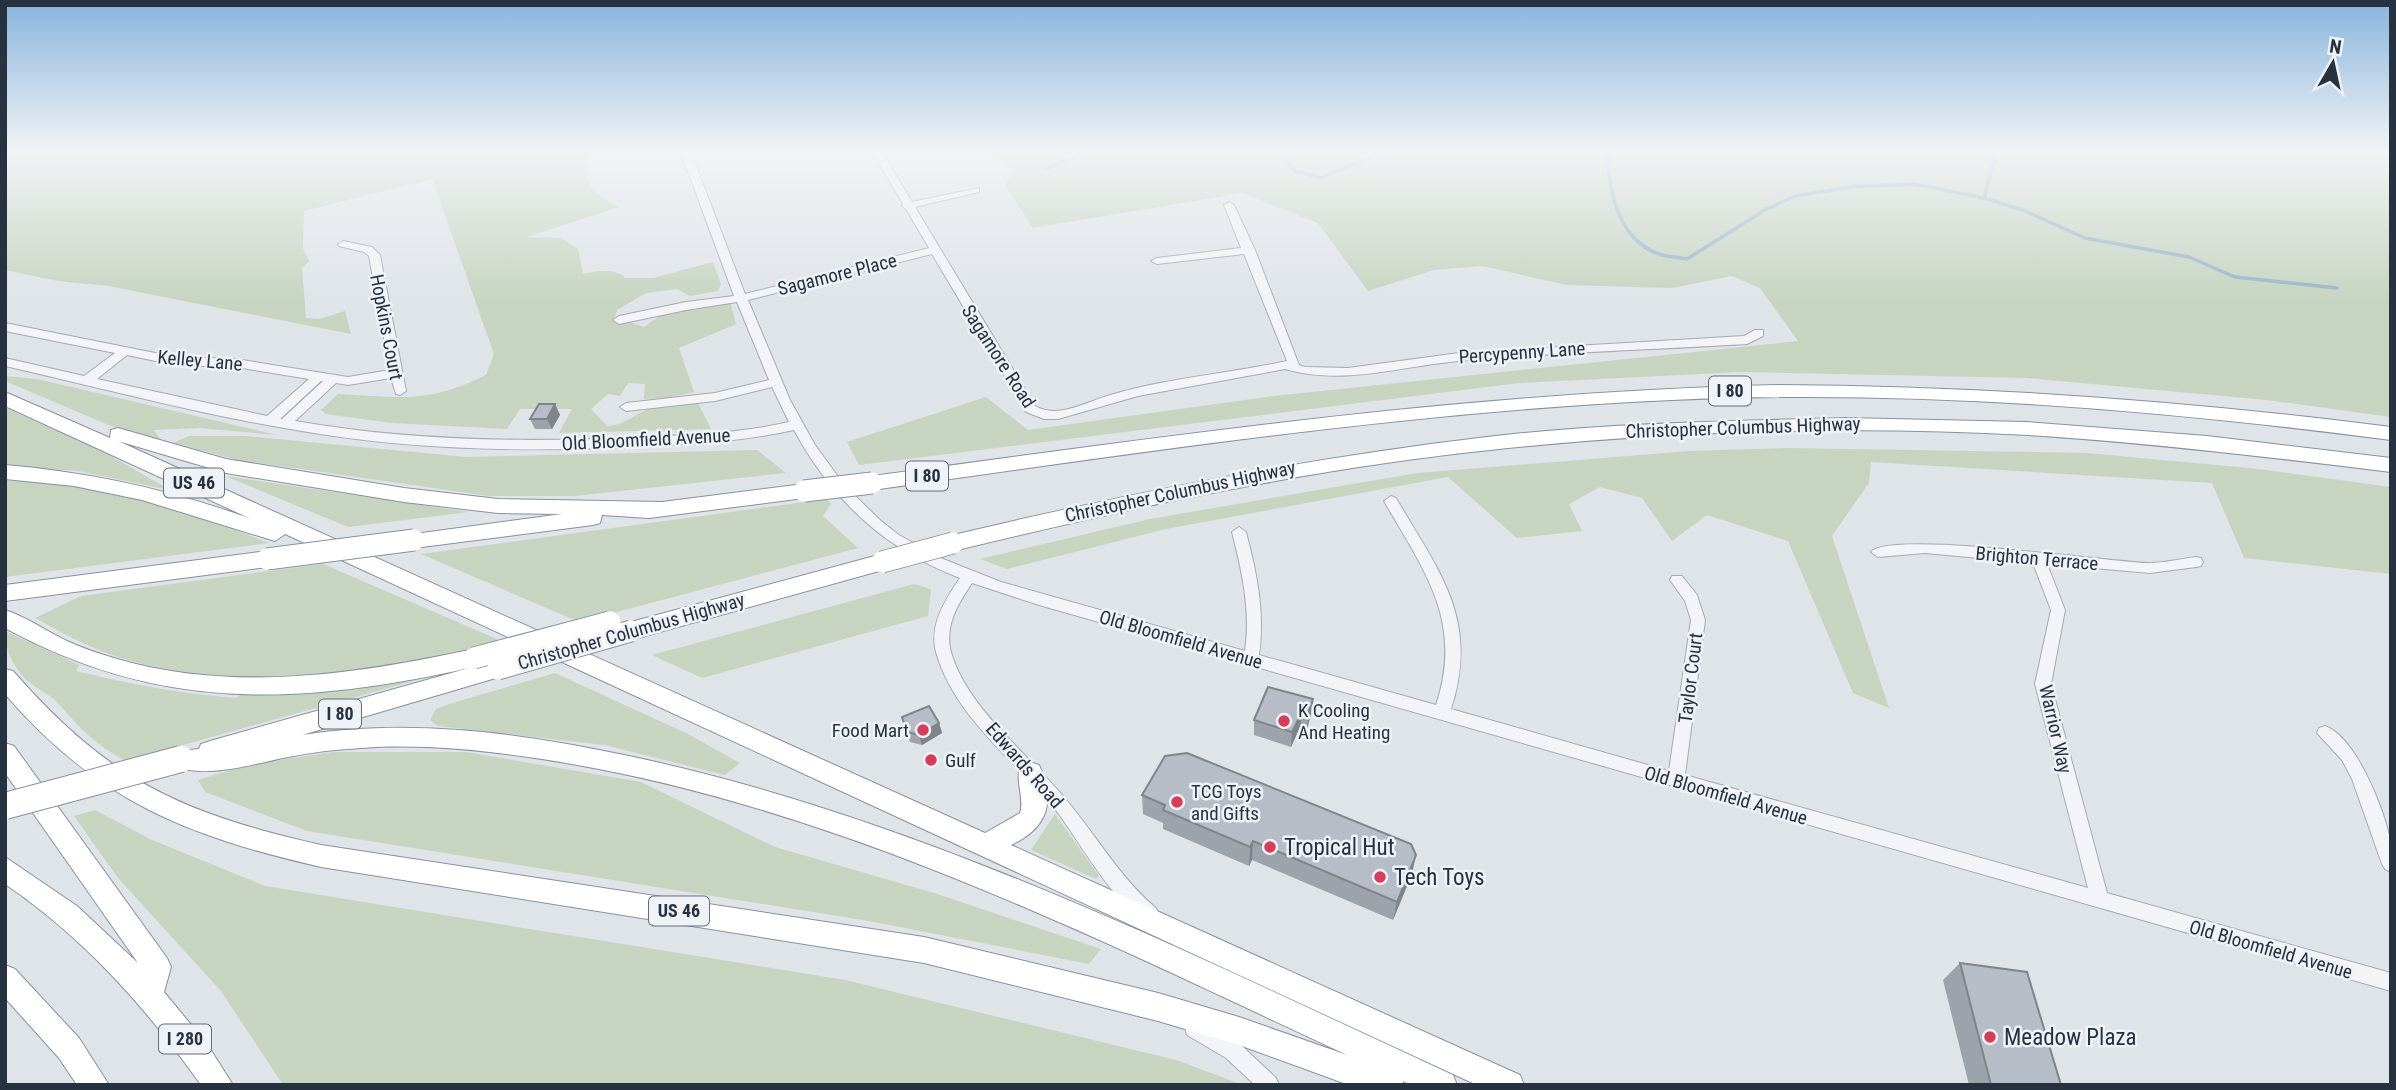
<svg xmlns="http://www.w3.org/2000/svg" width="2396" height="1090" viewBox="0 0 2396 1090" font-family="'Roboto Condensed',sans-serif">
<rect width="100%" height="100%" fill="#dfe4e9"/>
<!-- green -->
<path fill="#c6d4c0" d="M5,150H589C582,182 590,193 619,207L527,237L561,238L578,249L583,274C595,271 616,268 625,278H653L713,262L721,284L718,291L690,296L677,289L646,293L617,310L614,321H627L644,327L671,308L730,302L736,324L679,348L694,392L667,398L644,399L645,384L628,383L620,396L608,394L591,409L607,426C623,425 628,419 642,412C659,403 679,404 698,403L711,429L559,433L572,409H520L507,429L392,423L326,414L321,410L338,394C400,397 428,404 486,375L494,354L432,179L304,211L303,248L309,261L302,268L306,318L320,319L345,311L351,334L108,286L58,281L5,270Z
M989,150H2391V417L2267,400L2026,378L1741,372L1519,383L859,465L847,442L986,397L1028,430L1274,396L1798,341L1760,288L1732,276L1672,288L1567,285L1482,266L1434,270L1368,291L1318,223L1242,193L1033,228L1005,185L1013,170Z
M5,376L37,379L277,435L199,428L154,430L162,443L111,426L5,381Z
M5,408L104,452L170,490L78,471L5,466Z
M189,436H246L466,457L757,450L786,473L574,496H489L238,460L173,443Z
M1785,448L2087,453L2259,469L2391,487V574L2244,558L2212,483L1871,462L1869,483L1832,536L1889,708L1853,693L1788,541L1707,515L1672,541L1642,498L1600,487L1569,504L1582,531L1517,538L1448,477L1166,529L1007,569L980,559L1150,519L1417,473L1690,451Z
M225,476L469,512L348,527Z
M5,480C28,482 52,481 75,485C141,495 207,519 269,543L5,577Z
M827,499L831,504L823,516L858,548L579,622L421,554Z
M323,564L506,643C380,671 209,700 87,645C69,637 52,627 35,618L81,596Z
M914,584L931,589L928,616L702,678L652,655Z
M5,631L79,665L76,671C130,684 182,694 237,698L240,694H294L424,678L125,761C90,740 83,731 56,701C50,695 41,691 34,686C16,673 5,653 5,631Z
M555,673L688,734L740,763L725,775L604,745L438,726L430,720L436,709L449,704Z
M332,752H466L641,782L775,847L934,893L1101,949L1089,964L869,921L307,831L205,792L198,780L247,765Z
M95,810L152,840L265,886L845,980L1176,1060L1243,1085H283L221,991L118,878L74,816Z
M1055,814L1099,876L1096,879L1031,850Z"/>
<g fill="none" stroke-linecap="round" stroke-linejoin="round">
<!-- stream -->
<path stroke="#98b3cb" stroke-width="3.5" d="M1278,150L1295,171L1321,178L1388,150
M1608,150C1607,188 1618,240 1659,254C1668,257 1678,257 1687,259L1765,210L1795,196L1852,187L1914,184L1984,198L2023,210L2085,238L2189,257L2235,277L2337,288
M1046,169L1093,150
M1984,198L1997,150"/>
<!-- minor casing -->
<g stroke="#a4abb3" stroke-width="2">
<path id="minor" d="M680,150H690L745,294L929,248L906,209L902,206L903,204L871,150H881L912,202L979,188V192L915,207L1035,406C1058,419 1084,403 1107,396C1165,378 1227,374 1287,361L1244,254L1157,264L1151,261L1157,258L1241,248L1224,205L1229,202L1234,205L1255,250L1299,365L1305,367L1348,368L1459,353L1744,336L1755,330H1763V336L1747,344C1651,350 1555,352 1459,361C1401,366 1344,386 1285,369L1138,396L1058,419H1044L1026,412L932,254L748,300L790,400L815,445L845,486L881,521L899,535L938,557L1001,582L1245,651C1251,610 1242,572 1232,532L1239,527L1246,532C1257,574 1265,612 1259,655L1436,705C1464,621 1424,571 1384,501L1391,496L1396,498C1439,572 1480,619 1451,709L1669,771L1691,620L1685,601L1670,580L1672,576H1682L1697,595L1705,620L1685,775L2088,888L2035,684L2051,610L2033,563L1925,553L1878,557L1871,552C1889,530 2108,562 2148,563C2164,563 2180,559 2196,557L2201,558L2203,562L2201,566L2196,567L2150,573L2047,564L2065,610L2051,684L2107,893L2391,973V991L1039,605L972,583C958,604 944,626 951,652C967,709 1032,757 1068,802C1098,838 1120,878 1156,908L1159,914L1156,920L1150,922C1116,909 1080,842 1058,813C1017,762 954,717 936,652C929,625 945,600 960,578C884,549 833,501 794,430C740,442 685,444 631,447C527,452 423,450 320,434C214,418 110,390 5,366V358L84,376L115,353L5,331V323L175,357L236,359L348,377L390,370L369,256L364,252L339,246L338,244L343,241L372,247L380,255L406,391L400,395L396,394L391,378L348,385L336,383L295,421C410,441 525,443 641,437C691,435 741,433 789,422L772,387L715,401L626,411L620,407L626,403L715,393L769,380L737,302L686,310L619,324L613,320L619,316L686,302L734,296ZM127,355L175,365L236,367L309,379L267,416L97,379ZM321,381H323L282,419H280Z
M2325,726C2356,737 2383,808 2390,838C2393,849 2391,861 2391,872L2385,869L2382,864L2352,779L2342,760L2317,733L2319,728Z
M1194,1019L1240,1044L1276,1078L1279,1085H1255L1226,1058L1187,1035L1185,1028L1187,1021Z"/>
</g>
<!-- highway casing -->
<g stroke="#8691a1" stroke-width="2">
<path id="highway" d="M1778,385C1984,386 2187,401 2391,427V440C2153,409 1912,389 1672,400C1403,412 1138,453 872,490L862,483L872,476C1174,435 1473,392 1778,385Z
M5,392L110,438L111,430L118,428L226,459L404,488L498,499L662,502L804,484L811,486L814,491L811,496L804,498L649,518L602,515L600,523L593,525L414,548L407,545L404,540L407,535L562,514L498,513L404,502L226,473L118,441L985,833L1020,813C1025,797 1014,779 1021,765L1030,762L1039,765C1056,801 1048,828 1011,845L1520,1075L1524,1085H1477L285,534L275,541L142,500L74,486L5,479V465C90,472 170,490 249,518L5,406Z
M1846,418L2026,422L2207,436L2391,458V472C2270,457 2150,443 2028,435C1850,425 1668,431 1490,450C1308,469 1130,508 953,551L946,548L943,543L946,538L953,535C1130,493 1307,458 1487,437C1606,423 1726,421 1846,418Z
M267,551L274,553L278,559L274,565L267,567L5,601V585Z
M882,554L890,556L893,562L890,568L631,640L623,637L620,631L623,625L631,622Z
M5,610C27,617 46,631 67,641C82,648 100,654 117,659C234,693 358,674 474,649L482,652L485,658L481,665L498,660L506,663L509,669L506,675L302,735C412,718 521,733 629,756C918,817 1186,952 1453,1075L1457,1085H1410L1403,1081L1404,1085H1349L1239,1045L1158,1021L924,963L321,867C187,836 97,801 5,694V669L13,671C109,781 181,813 321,845L924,937L1158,993L1239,1017L1347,1055C1096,938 842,810 566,763C500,752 429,743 362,748C338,749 313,752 288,757C252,764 209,779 172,766L169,759L172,752L199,749L201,744L210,741L469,668C301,705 161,713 5,628Z
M5,743L14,746L167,958L171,967L164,992L207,1044L233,1085H201C146,1007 84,938 5,884V857L77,906L138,963L5,773Z
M5,965L15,969L79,1038L109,1085H77L59,1058L5,998Z"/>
</g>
<!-- minor -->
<use href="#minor" fill="#f2f4f7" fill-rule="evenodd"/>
<!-- highway -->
<use href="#highway" fill="#fff" fill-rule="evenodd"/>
<!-- highway-bridge-far1 casing -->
<g stroke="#8691a1" stroke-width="23" stroke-linecap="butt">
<path id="highway-bridge-far1" d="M804,491L872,483
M267,559L414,540
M882,562L953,543
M474,658L610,622
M498,669L631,631"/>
</g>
<!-- highway-bridge casing -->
<g stroke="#8691a1" stroke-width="28" stroke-linecap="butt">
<path id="highway-bridge" d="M5,806L181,759"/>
</g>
<!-- highway-bridge-far1 -->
<use href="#highway-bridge-far1" stroke="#fff" stroke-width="21"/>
<!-- highway-bridge -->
<use href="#highway-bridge" stroke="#fff" stroke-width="26"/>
</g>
<!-- wall -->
<path fill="#9da3aa" d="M555,404L560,415L552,429H535L530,419Z
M1313,699L1311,714L1307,729L1300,727L1291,747L1254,735V720Z
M902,717L939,723L942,733L922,745L910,742Z
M1142,795L1412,874L1393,920L1252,860L1249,866L1163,829V823L1143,814Z
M1960,963L2061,1085H1969L1943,980Z"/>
<!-- shaded-wall -->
<path fill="#7f848b" d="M555,404L560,415L552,429L547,419Z
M1313,699L1311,714L1307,729L1308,714Z
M1302,712L1300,727L1291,747L1292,732Z
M939,723L942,733L922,745L919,735Z
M1253,841L1252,860L1249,866L1250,847Z
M1416,855L1412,874L1393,920L1397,902Z"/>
<!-- building -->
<path fill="#b6bdc6" stroke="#7f848b" stroke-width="2" d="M539,404H555L547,419H530Z
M1268,687L1313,699L1308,714L1302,712L1292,732L1254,720Z
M929,706L939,723L919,735L907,732L902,717Z
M1187,753L1411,844L1416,855L1397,902L1253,841L1250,847L1163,810L1165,805L1142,795L1165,756Z
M1960,963L2027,972L2061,1085H1991Z"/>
<!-- sky -->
<linearGradient id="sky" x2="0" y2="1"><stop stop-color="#88b4dc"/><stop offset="0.5" stop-color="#f1f3f5"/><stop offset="1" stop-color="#f1f3f5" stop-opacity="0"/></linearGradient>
<rect width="2396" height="303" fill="url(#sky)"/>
<!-- markers -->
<g fill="#d53e5a" stroke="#eff2f7" stroke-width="2.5">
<circle cx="1284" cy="721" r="7"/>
<circle cx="923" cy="730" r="7"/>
<circle cx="931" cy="760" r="7"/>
<circle cx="1177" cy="802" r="7"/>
<circle cx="1270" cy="847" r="7"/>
<circle cx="1380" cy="877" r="7"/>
<circle cx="1990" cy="1037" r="7"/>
</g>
<g text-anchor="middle" stroke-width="5" stroke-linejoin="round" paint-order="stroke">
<!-- shield labels -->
<g fill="#eff2f7" stroke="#636c78" stroke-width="2">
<rect x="1709" y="376.5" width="42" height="29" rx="5"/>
<rect x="906" y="461.5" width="42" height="29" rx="5"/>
<rect x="164" y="468.5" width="60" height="29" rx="5"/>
<rect x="319" y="699.5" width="42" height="29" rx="5"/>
<rect x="649" y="896.5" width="60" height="29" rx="5"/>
<rect x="159" y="1024.5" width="52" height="29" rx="5"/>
</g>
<g font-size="18" font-weight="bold" fill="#273241">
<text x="1730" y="397">I 80</text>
<text x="927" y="482">I 80</text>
<text x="194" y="489">US 46</text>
<text x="340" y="720">I 80</text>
<text x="679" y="917">US 46</text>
<text x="185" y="1045">I 280</text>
</g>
<!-- street labels -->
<g font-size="19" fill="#273241" stroke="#eff2f7">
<text transform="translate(837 274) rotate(-14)" y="7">Sagamore Place</text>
<text transform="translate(387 327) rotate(79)" y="7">Hopkins Court</text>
<text transform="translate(1522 352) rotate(-4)" y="7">Percypenny Lane</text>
<text transform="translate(999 356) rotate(57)" y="7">Sagamore Road</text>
<text transform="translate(200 360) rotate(5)" y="7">Kelley Lane</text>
<text transform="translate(1743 427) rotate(-2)" y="7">Christopher Columbus Highway</text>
<text transform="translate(646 439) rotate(-3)" y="7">Old Bloomfield Avenue</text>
<text transform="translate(1180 491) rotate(-12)" y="7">Christopher Columbus Highway</text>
<text transform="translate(2037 558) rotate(5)" y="7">Brighton Terrace</text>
<text transform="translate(631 631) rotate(-16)" y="7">Christopher Columbus Highway</text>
<text transform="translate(1181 639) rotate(16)" y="7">Old Bloomfield Avenue</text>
<text transform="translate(1690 678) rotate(-83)" y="7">Taylor Court</text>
<text transform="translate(2056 729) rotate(77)" y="7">Warrior Way</text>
<text transform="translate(1025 765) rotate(49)" y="7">Edwards Road</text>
<text transform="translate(1726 795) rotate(16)" y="7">Old Bloomfield Avenue</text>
<text transform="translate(2271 949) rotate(16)" y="7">Old Bloomfield Avenue</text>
</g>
<!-- poi labels -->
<g font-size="19" fill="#273241" stroke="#eff2f7" text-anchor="start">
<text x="1298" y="717">K Cooling<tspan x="1298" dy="22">And Heating</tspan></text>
<text x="909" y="737" text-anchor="end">Food Mart</text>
<text x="945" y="767">Gulf</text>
<text x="1191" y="798">TCG Toys<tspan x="1191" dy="22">and Gifts</tspan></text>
</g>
<!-- near-poi labels -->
<g font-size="23" fill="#273241" stroke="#eff2f7" text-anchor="start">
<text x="1284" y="855">Tropical Hut</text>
<text x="1394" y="885">Tech Toys</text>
<text x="2004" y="1045">Meadow Plaza</text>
</g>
</g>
<!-- border -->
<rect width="2396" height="1090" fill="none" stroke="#273241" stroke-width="14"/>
<!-- north arrow -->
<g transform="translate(2333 63) rotate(9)" stroke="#eff2f7" stroke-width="5" paint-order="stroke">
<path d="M0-5L12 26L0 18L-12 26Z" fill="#273241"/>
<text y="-10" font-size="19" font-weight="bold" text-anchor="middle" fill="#273241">N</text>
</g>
</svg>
